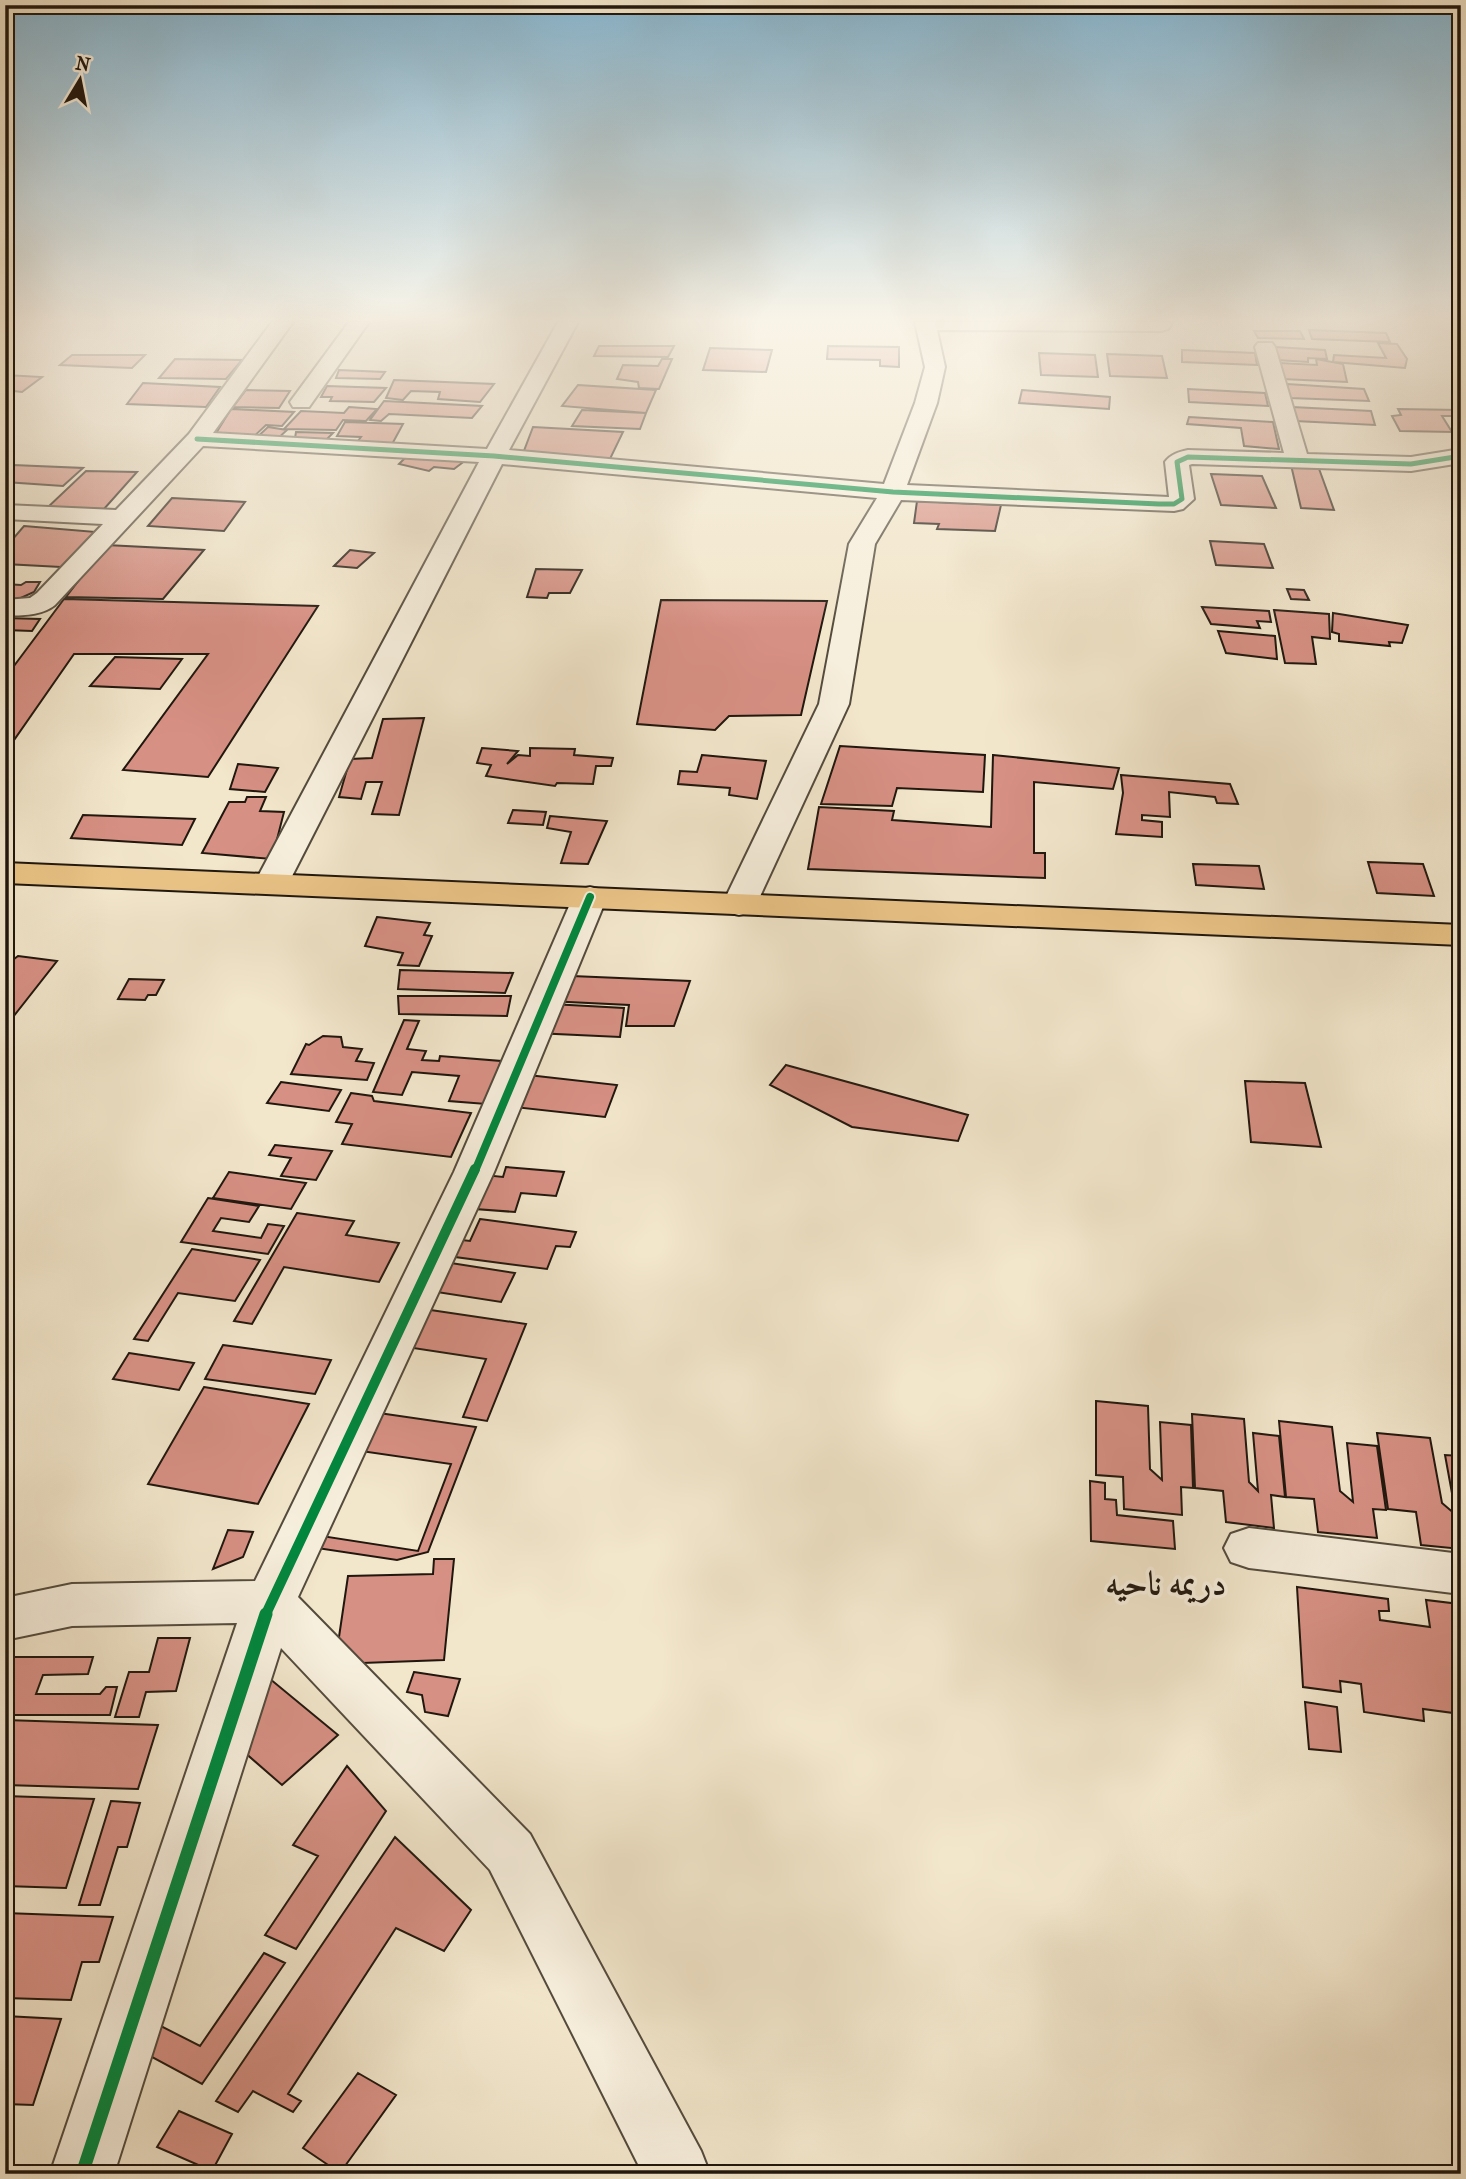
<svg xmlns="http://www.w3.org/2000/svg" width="1466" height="2179" viewBox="0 0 1466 2179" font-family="'IM FELL French Canon',Amiri,serif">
<rect width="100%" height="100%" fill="#f2e6cb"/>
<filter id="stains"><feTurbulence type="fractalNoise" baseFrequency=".00286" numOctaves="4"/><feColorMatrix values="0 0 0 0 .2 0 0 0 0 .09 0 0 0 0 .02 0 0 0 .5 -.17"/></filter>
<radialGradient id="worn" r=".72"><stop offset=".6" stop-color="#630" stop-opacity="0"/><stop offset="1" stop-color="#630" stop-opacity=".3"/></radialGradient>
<!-- building -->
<path fill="#d79084" stroke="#20170e" stroke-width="2" d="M1309,330L1386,333L1390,342L1312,339Z
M1254,331H1300L1304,339L1258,338Z
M1378,343L1397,344L1407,359L1405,368L1333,362L1334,355L1386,358Z
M599,346H674L668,357L594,356Z
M828,346L899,347V367L880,366V360L827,359Z
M1275,347L1325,350L1327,359L1308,358V362L1277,360Z
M710,348L772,350L766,372L703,370Z
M1182,350L1255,353L1257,365L1182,362Z
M1039,353L1095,355L1098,377L1041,375Z
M1107,354L1162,356L1167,378L1110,376Z
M72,355H145L132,368L60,365Z
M175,359L242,360L226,379L159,378Z
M662,359H672L659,389L639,388L638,382L617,379L623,365L658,366Z
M1316,359L1343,364L1347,382L1282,379L1280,363L1317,365Z
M339,370L385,372L380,379L336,378Z
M5,375L42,377L22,392L5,390Z
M394,380L494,384L480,402L438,399L440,392L411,391L403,400L386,398Z
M143,383L220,387L206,407L127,404Z
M1287,384L1364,389L1369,401L1290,398Z
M578,385L656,390L646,413L562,406Z
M327,386L386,388L374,402L330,401L332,397H321Z
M1188,389L1265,393L1268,406L1189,402Z
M246,390L290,391L279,408L233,407Z
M1022,390L1110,397L1109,409L1019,403Z
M384,401L482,406L472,418L389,414L381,421L370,420Z
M349,407L377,409L366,421L343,420L336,430L284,429L301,411L344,413Z
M1292,407L1371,411L1375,425L1295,421Z
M231,409L294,412L282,426L266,425L250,440L213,438Z
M1398,409L1461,410V422L1457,416H1442L1452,432L1400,431L1392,416L1401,415Z
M582,410L646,413L640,429L572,426Z
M1189,417L1273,422L1279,449L1244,446L1241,428L1187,424Z
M345,422L403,424L390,448L355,445L361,437L337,436Z
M268,427L287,430L274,442L253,441Z
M533,427L623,432L609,461L522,456Z
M296,432L333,433L326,440L295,438Z
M410,453L466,460L454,469L434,467L429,471L399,464Z
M13,465L83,468L63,486L5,482V474Z
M1291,465L1318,466L1334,510L1301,508Z
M86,471L137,472L104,509L48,507Z
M1211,474L1262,476L1276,508L1221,505Z
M172,498L245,502L224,531L148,526Z
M917,501L1001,505L995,531L937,529L939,524L914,523Z
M24,526L96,532L61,567L5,564V548Z
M1210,541L1264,544L1273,568L1216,565Z
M106,545L204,550L163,599L66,597Z
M350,550L374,553L357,568L334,566Z
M536,569L582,570L570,593H549L547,598L527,597Z
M26,582H40L34,592L12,602L5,601V584L21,585Z
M1287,589L1304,590L1309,600L1291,599Z
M64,599L318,606L208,777L123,770L208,654H74L5,753V678Z
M661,600L827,601L801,715L729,716L715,730L637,724Z
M1202,607L1269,611L1271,622L1257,621L1260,628L1211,624Z
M1274,610L1329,614L1330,639L1312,637L1316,664L1285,663Z
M1333,613L1408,625L1402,643L1389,642L1390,646L1339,641V634L1332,632Z
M5,618L40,619L32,631L5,630Z
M1218,631L1275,636L1277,659L1226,653Z
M115,657L182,659L160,689L90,686Z
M424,718L399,815L372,814L382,782H366L361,799L339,797L350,759L372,758L383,719Z
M840,746L985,755L983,792L897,788L892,806L821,804Z
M482,748L518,751L507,764L518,755L530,756V748L575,749L574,755L613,758L611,766H596L593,784L557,783L555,786L486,776L491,765L477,763Z
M702,755L766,761L757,799L729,795L730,788L678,784L680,771L697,772Z
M993,755L1119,768L1113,789L1034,782V853H1045V878L808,869L819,807L894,811L892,820L991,827Z
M238,764L278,768L265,792L230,789Z
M1121,775L1230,784L1238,804L1217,803L1215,797L1169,792L1170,817L1142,815V820L1162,822V837L1116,834L1123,793Z
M247,797H266L260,811L284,812L272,859L202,853L229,802H245Z
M513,810L546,812L543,825L508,823Z
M83,815L195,819L182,845L71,838Z
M550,816L607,821L588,864L561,863L571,832L547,828Z
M1368,862L1423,864L1434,896L1377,893Z
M1193,864L1259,866L1264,889L1196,885Z
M377,917L430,923L424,935L432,936L419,966L398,965L403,953L365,946Z
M18,956L57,961L13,1017L5,1016V966Z
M400,970L513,973L505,993L398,989Z
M548,975L690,981L674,1026H626L629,1005L548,1001Z
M129,979L164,980L156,995H148L145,1000L118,999Z
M398,996H511L507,1016L399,1014Z
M551,1004L624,1008L620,1037L535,1033Z
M404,1020L419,1021L407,1049L426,1051L422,1060L439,1061L440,1056L501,1061L486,1104L449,1101L459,1076L412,1072L402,1095L373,1092Z
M323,1036L341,1037L343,1047L362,1049L356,1061L374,1063L367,1080L291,1074L306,1044L309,1045Z
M786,1065L968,1115L958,1141L852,1127L770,1085Z
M528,1075L617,1085L605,1117L514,1107Z
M1245,1081L1305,1083L1321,1147L1251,1142Z
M281,1082L341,1090L329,1111L267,1103Z
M351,1093L372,1096L374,1101L471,1113L451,1157L342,1144L352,1124L336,1122Z
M275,1145L332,1151L316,1180L281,1176L291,1158L269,1155Z
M506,1167L564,1172L556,1196L521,1193L515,1212L475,1209V1174L503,1177Z
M229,1172L306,1183L291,1209L213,1198Z
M208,1198L259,1206L249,1222L221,1218L213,1231L261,1238L268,1224L284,1226L268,1254L181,1242Z
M297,1213L354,1221L346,1235L399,1243L379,1282L284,1267L252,1324L234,1321Z
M480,1219L576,1232L570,1247L556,1246L547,1269L440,1255L462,1240L470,1241Z
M192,1249L260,1260L235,1301L178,1293L148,1341L134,1339Z
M438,1261L515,1273L501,1302L424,1290Z
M417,1308L526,1324L487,1421L463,1417L486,1359L400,1346Z
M223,1345L331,1360L315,1394L205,1379Z
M129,1353L194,1363L179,1390L113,1379Z
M204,1387L309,1404L258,1504L148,1484Z
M1096,1401L1148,1406L1150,1469L1162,1480L1160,1422L1191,1425L1193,1488L1181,1487L1182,1515L1124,1509L1123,1477L1096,1475Z
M372,1412L476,1427L428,1552L397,1560L317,1548L322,1536L418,1551L451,1464L354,1450Z
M1192,1414L1244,1419L1249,1482L1258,1491L1253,1433L1279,1436L1285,1497L1271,1495L1274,1528L1226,1522L1223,1491L1195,1488Z
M1279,1421L1332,1427L1340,1491L1353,1502L1347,1443L1377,1446L1386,1510L1373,1509L1377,1538L1318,1532L1314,1499L1286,1497Z
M1377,1433L1430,1438L1442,1503L1456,1515L1445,1455L1461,1456V1549L1421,1545L1416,1512L1388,1509Z
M1090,1481L1105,1483V1499L1116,1500L1117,1515L1173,1521L1175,1549L1091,1541Z
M228,1530L253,1532L243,1557L213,1569Z
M434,1559H454L444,1660L335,1664L348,1576L433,1574Z
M1297,1587L1388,1599L1389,1611H1379L1380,1620L1430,1627L1426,1600L1459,1604L1461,1714L1423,1709L1424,1721L1364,1712L1361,1684L1340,1681L1341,1692L1303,1687Z
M158,1638H190L176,1691L146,1692L139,1717H115L129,1672H149Z
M7,1657H93L88,1674L43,1675L36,1694H100L106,1687H117L110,1715H5Z
M253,1665L338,1735L282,1785L243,1751Z
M414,1672L460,1679L448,1716L425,1712L422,1695L407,1692Z
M1305,1702L1337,1707L1341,1752L1309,1749Z
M5,1720L158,1725L138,1789L5,1785Z
M347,1766L386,1811L296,1949L265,1935L318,1856L293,1845Z
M5,1796L94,1799L66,1888L5,1886Z
M111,1801L140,1803L127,1847H118L100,1905H79Z
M395,1837L471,1910L444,1951L396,1928L288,2094L301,2101L293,2112L253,2091L238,2112L216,2101Z
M5,1913L113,1917L99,1962H82L71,2000L5,1998Z
M264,1953L285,1963L202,2084L137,2049L155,2023L200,2046Z
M5,2016L61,2019L33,2105L5,2104Z
M358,2073L396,2095L340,2173L303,2148Z
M179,2111L232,2134L212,2171L157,2147Z"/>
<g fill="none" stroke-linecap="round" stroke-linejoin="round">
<!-- minor casing -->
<g stroke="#544b3d" stroke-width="4">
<path id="minor" d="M272,322H293L213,433L487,449L558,322H578L509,450L884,484L915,403L925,367L915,322H1169L1171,325L1168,329L1161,331L937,330L945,367L937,403L907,485L1169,497L1165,462C1171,454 1179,452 1188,450L1284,453L1255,347L1258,343H1272L1275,347L1307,454L1411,457L1461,449V463L1411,471L1192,464L1189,465L1194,499L1183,509L1174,511L901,500L875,544L849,704L756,905L751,912L739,915L727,912L722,905L819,704L849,544L877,498L502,464L288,884L283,891L271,894L259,891L254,884L479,462L203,446L55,605C41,616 24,615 5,616V600L30,598L37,593L103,524L5,519V505L116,510L189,434Z
M349,322H369L309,407H293L290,402Z
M590,887L602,890L607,897L494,1172L298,1597L530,1834L701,2151L710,2174H643L490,1870L281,1648L114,2174H50L237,1623L72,1626L5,1640V1598L72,1584L255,1581L454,1172L573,897L578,890Z
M1249,1528L1461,1554V1594L1249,1568L1231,1562L1224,1548L1231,1534Z"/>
</g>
<!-- major casing -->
<g stroke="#20170e" stroke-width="4">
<path id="major" d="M5,863L1461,925V945L5,883Z"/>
</g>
<!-- minor -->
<use href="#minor" fill="#f7efdd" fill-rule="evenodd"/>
<!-- major -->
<use href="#major" fill="#e9c386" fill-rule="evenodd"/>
<!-- cycleway-far3 casing -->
<g stroke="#f7efdd" stroke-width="8">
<path id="cycleway-far3" d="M197,439L494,456L893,492L1159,504H1174L1182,499L1177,462L1188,457L1411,464L1461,456"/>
</g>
<!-- cycleway-far2 casing -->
<g stroke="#f7efdd" stroke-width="12">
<path id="cycleway-far2" d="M475,1171L590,897"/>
</g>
<!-- cycleway-far1 casing -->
<g stroke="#f7efdd" stroke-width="15">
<path id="cycleway-far1" d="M265,1616L475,1169"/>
</g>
<!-- cycleway casing -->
<g stroke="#f7efdd" stroke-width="18">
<path id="cycleway" d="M82,2174L266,1614"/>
</g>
<!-- cycleway-far3 -->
<use href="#cycleway-far3" stroke="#00873e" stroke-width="5"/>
<!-- cycleway-far2 -->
<use href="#cycleway-far2" stroke="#00873e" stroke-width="8"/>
<!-- cycleway-far1 -->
<use href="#cycleway-far1" stroke="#00873e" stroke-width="10"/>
<!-- cycleway -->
<use href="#cycleway" stroke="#00873e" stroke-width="13"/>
</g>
<!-- sky -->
<linearGradient id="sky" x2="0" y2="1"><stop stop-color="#89b9d4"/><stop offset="0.51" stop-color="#f9f4e8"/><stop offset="1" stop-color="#f9f4e8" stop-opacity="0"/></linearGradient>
<rect width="1466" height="628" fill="url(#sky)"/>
<g text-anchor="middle" stroke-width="7" stroke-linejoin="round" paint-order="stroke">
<!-- near-district labels -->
<g font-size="33" font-weight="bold" fill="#20170e" stroke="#f7efdd">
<text x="1166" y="1595">دریمه ناحیه</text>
</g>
</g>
<!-- margin -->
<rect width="1466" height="2179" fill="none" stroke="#f2e6cb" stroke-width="28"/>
<rect x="7" y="7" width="1452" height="2165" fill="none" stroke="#20170e" stroke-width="3.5"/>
<rect x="14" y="14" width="1438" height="2151" fill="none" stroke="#20170e" stroke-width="2"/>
<!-- north arrow -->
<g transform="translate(80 80) rotate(10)" stroke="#f7efdd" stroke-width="5" paint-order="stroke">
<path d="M0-5L12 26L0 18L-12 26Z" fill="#20170e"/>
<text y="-10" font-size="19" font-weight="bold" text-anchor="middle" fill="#20170e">N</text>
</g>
<rect width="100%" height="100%" filter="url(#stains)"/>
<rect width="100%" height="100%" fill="url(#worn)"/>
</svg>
